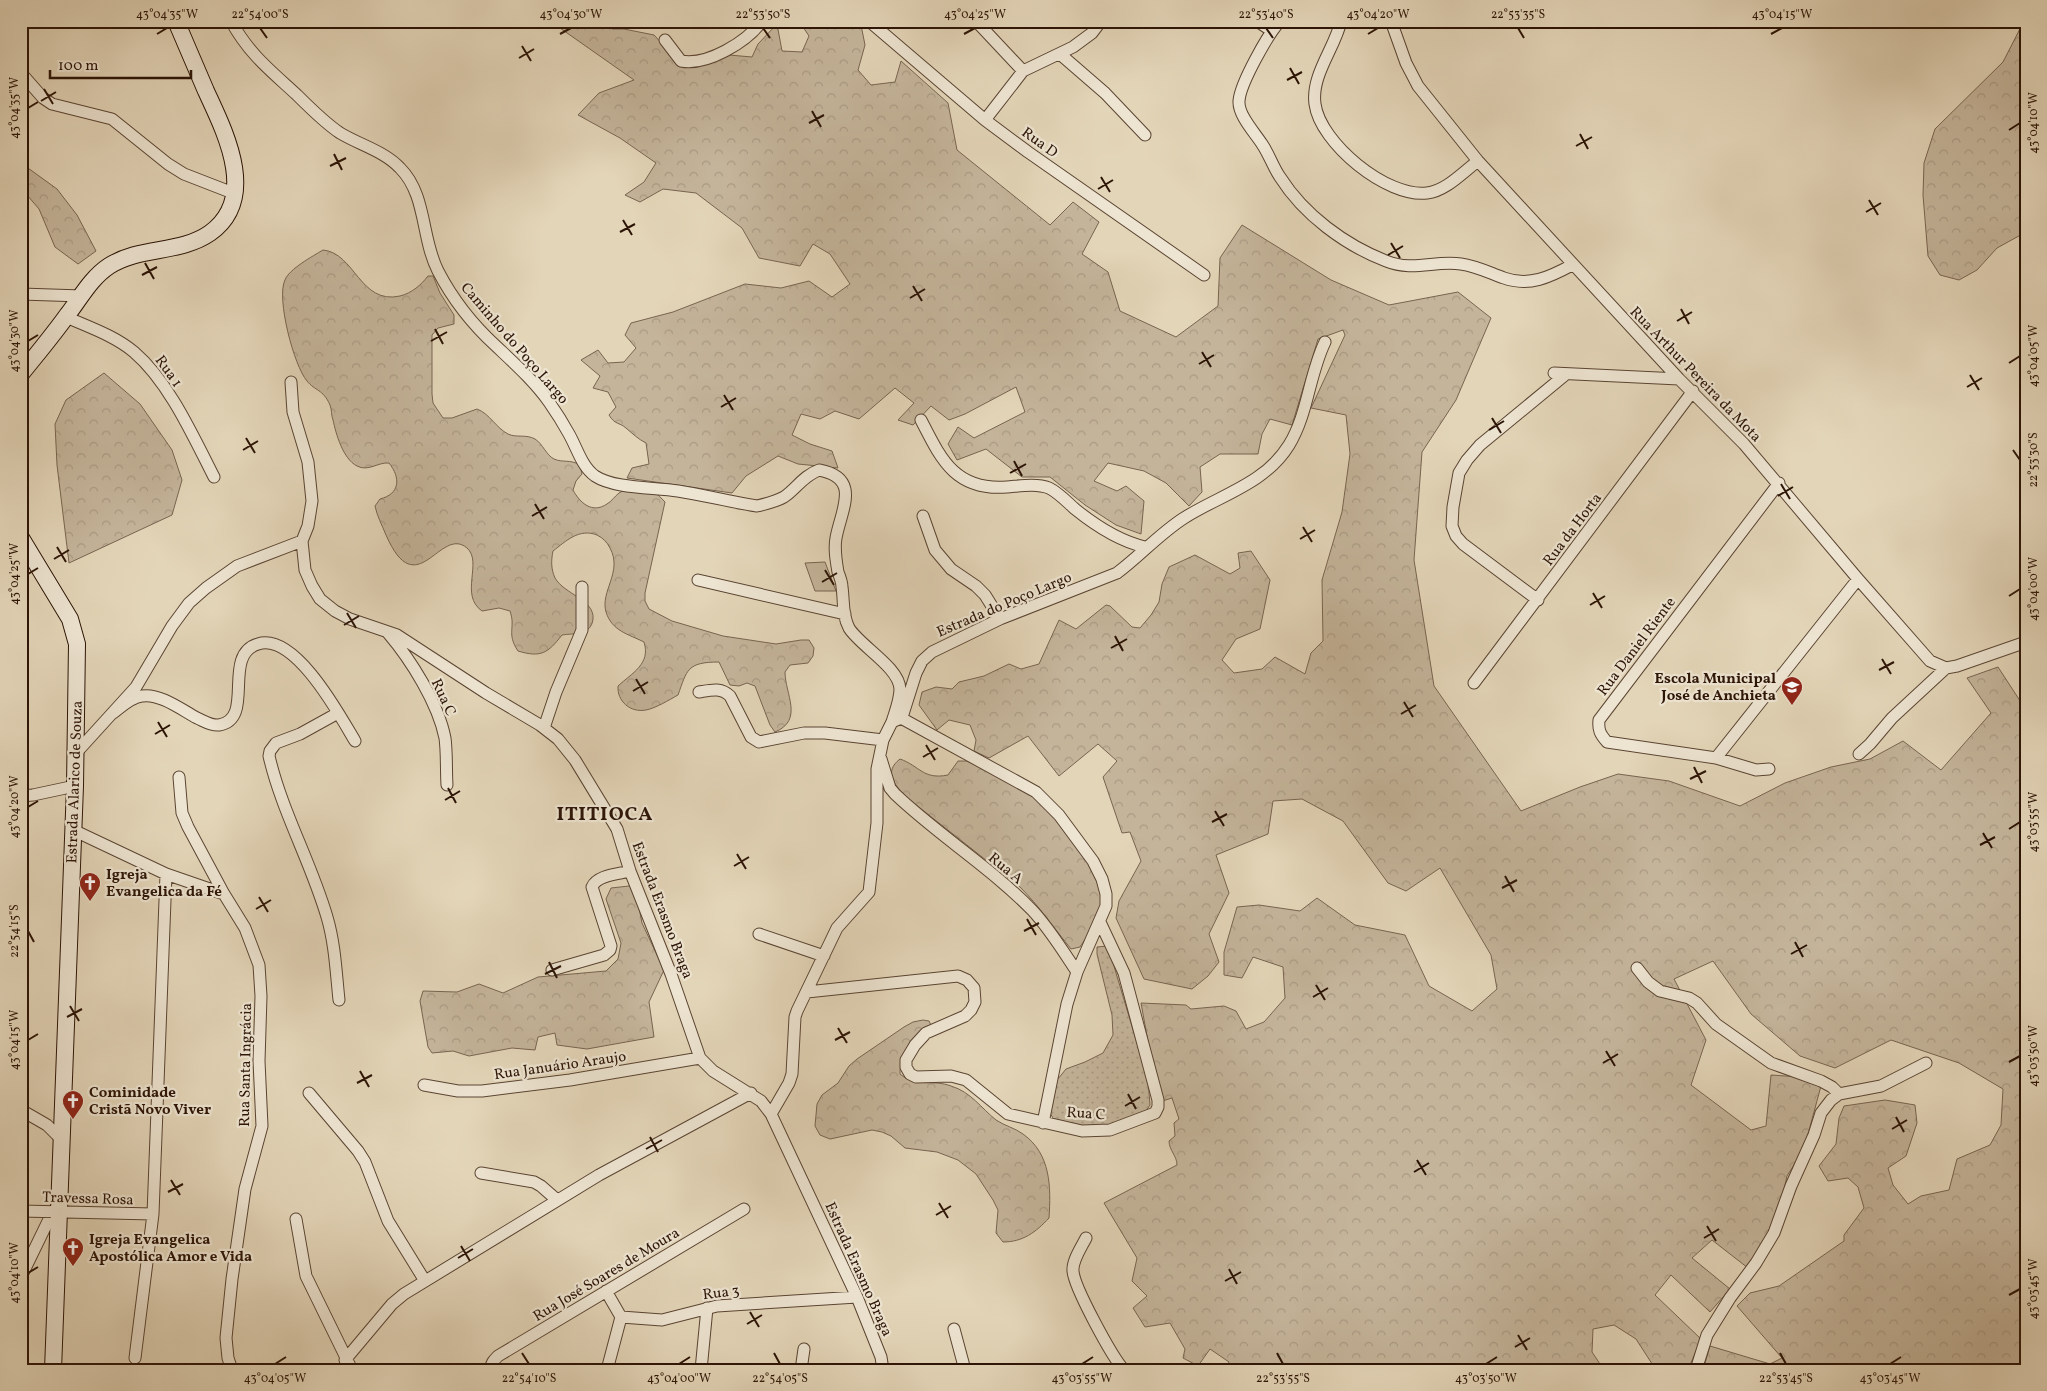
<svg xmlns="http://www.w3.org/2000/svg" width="2047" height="1391" viewBox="0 0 2047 1391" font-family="Vollkorn,serif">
<defs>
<pattern id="grass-dots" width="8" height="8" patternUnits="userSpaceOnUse" patternTransform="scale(1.25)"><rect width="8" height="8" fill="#c4b49a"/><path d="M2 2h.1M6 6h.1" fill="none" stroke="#a99a83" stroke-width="1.8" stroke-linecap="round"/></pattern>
<pattern id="forest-crowns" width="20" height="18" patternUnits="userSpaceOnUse" patternTransform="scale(1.25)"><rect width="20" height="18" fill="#c4b49a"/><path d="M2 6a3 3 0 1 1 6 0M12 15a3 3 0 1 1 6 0" fill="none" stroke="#a99a83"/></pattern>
</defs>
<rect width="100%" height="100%" fill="#e3d5b8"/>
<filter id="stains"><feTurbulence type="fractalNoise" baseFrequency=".004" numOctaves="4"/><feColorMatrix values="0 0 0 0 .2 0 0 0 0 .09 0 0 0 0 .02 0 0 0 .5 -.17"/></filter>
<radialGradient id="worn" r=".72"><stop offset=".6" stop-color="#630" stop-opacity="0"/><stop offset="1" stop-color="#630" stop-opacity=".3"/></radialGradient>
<!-- grass -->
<path fill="url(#grass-dots)" stroke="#786450" d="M1108,946L1148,1080L1150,1105L1142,1117L1124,1127L1086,1129L1054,1120L1049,1111L1053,1085L1066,1069L1085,1062L1103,1053L1113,1035L1112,1015L1097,954V947Z"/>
<!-- forest -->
<path fill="url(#forest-crowns)" stroke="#786450" d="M550,21H608L612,29H624L654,35L680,63L698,66L729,55L752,57L758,44L777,24L782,51L802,52L809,36L799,21H855L861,25L865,45L858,70L871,85L895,82L901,61L948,103L957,150L1050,225L1073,202L1099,222L1082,254L1108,272L1120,311L1176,337L1218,306L1220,258L1242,225L1331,280L1389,305L1458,292L1491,318L1456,400L1422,452L1414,560L1434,686L1521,811L1580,787L1618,774L1669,781L1740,806L1785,783L1831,767L1870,759L1903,741L1941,770L1991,713L1967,678L1998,667L2026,710V1370H1703L1710,1346L1770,1364L1782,1358L1737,1306L1750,1293L1779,1286L1844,1241V1235L1864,1208L1858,1187L1848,1178L1828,1181L1819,1166L1836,1144L1839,1118L1844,1106L1885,1100L1915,1105L1917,1123L1906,1156L1888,1168L1893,1185L1908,1204L1921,1196L1949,1190L1957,1159L1990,1145L2001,1125L2003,1089L1959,1063L1891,1040L1835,1068L1800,1056L1751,1014L1713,961L1674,979L1706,1040L1691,1085L1751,1130L1766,1126L1771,1075L1800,1077L1821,1086L1804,1149L1787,1176L1779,1213L1748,1268L1712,1240L1692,1258L1730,1289L1710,1312L1671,1275L1655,1295L1701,1339L1688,1370H1656L1636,1339L1614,1325L1593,1329L1592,1352L1604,1370H1224L1229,1362L1210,1349L1198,1366L1183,1358L1185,1349L1170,1323L1145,1327L1133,1308L1147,1296L1132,1281L1137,1258L1104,1203L1177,1165C1177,1156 1169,1150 1169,1141L1175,1136L1174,1123L1179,1119L1172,1098L1159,1102L1141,1003L1186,1005L1191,1009L1224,1006L1236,1011L1246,1029L1264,1022L1285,998L1283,967L1253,957L1242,978L1224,975V952L1237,907L1259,905L1300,911L1317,898L1355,925L1405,935L1429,986L1472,1011L1497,989L1491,955L1440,868L1406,891L1388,883L1343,821L1302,799L1273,801L1268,834L1216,855L1229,893L1209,934L1219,962L1208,976L1192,989L1144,979L1116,918L1119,901L1141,861L1130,832L1122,833L1103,777L1117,761L1098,744L1059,776L1028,736L989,758L974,751L976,740L970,725L949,720L937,730L919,705L922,692L936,687L952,689L959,682L984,676L1009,664L1021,669L1039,664L1059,620L1076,629L1106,605L1110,606L1132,627L1140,628L1151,615L1159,602L1162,584L1169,567L1195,555L1230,574L1240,568L1238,553L1251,551L1270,580L1260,629L1236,639L1222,660L1234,673L1262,669L1275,657L1305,674L1311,653L1323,641L1322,580L1342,512L1350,454L1346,415L1311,408L1345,335L1343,330L1318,339L1292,425L1270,419L1262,434L1258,454H1220L1200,467L1202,492L1189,506L1166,483L1144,471L1108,463L1094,481L1117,491L1126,486L1144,501L1141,534L1116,525L1085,505L1050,477H1022L986,449L957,460L948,444L958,427L974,438L1025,412L1016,387L965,414L949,420L931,406L913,425L898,420L914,403L895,388L859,419L835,411L820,419L801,414L792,435L810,444L832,451L838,468L798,464L778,456L746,476L732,493L627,478L632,468L649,464L646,443C638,439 633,434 626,428C619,422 615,425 609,415L616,407L608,392L593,388L600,376L581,360L598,350L608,363L624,362L636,348L625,335L631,323L673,312L745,284L781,288L809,281L832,297L850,284L830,254L813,244L800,266L759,258L742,228L696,193L663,189L640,202L625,195L644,182L656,163L620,138L578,115L599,93L634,80Z
M2024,21H2026V232L1997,248L1977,270L1959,280L1940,275L1928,256L1923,195L1924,163L1935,129L2003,62Z
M21,163L57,189L77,215L96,251L78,264L55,247L39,209L21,188Z
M323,250C355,253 360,305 400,296C412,293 421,285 428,276H433L440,293L454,315V324L438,328L432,335V394L433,403L443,418H452L477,409C490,414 496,428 508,434C516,438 526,434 535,439C543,444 546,455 554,459C563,463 570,459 580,465L582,474L576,481L573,490C580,503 592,514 607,504C612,501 615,496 619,493C625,488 646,488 653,492C658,494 661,498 665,502L645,593V601L649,609L672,621L723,636L776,644L801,640H809L814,648L813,656L808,663L790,665L785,672C785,694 804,720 775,732L770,725L755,686L747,683L739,686L730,685L719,662C687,662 687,670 678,695C669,700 656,708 646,710C630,713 617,701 618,686C632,673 651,664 644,642C628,634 612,631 606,612C600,591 623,572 610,548C607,542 603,538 597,535C579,528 566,541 553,551C551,561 551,569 555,578C564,594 595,600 593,619C591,636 574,633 562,635C548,653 541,658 518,651C506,633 516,628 510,611L499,608L482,611C459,595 483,562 467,548C440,525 417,606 386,535C382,525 377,516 375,506L380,499C400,494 401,478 389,463C378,462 368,472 357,466C343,459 336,434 333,420C331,415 332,410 330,405C323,389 315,391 307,381C294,366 276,298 285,280C289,269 313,256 323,250Z
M104,373L140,404L172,450L182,480L172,515L69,563L57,465L55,424L66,400Z
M900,759C920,766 923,780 948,775L958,761H967C983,769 1000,775 1016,784C1045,800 1100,864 1103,898C1104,914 1088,934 1080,947L1071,949C1054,928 1039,906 1020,887L906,797C895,785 883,772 900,759Z
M629,886L636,892L642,923L664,970L649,1002L654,1037L587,1049L557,1045L555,1033L538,1037L535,1050L512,1048L469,1056L453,1051L432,1053L428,1047L420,1001L423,991L457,992L479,984L503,993L538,977L606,971L618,959L621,943L606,899L611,888Z
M923,1020L929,1021L931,1025C916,1036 899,1055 900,1074C917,1088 933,1079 951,1086C971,1092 981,1108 996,1120C1005,1126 1015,1128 1023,1134C1051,1154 1051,1187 1049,1218C1036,1232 1023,1242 1003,1242L996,1233L998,1210L993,1200L976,1174L958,1160L937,1152L905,1148L891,1136L882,1132L872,1130L830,1139L820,1135L815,1126L817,1104L822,1095L838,1083L849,1066L857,1059L904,1027L913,1022Z"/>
<!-- park -->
<path fill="#c4b49a" stroke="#786450" d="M825,562L836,591H815L805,563Z"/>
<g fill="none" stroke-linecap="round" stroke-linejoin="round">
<!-- street casing -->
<g stroke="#5a4432" stroke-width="13">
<path id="street" d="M231,21C249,54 270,70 297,95C310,108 325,123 340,133C360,145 384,151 400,168C427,195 421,238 438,271C452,298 473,325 496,346C515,364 534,381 549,402C556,412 563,423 569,434C577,448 582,467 595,476C615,489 654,487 678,491C704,495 730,502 757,506C766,504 775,502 784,497C797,488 803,476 819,470C862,478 841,510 836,538C834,549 836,560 838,572C840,577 842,582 842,587C844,600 842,615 849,628C860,646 899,667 900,689C900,700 895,712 892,722
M869,21L985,120L1028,152L1204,275
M976,21L1023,71
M1257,21L1272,31
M1280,21C1268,34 1240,84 1239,101C1238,115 1255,133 1262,144C1269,154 1273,167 1280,177C1304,215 1345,245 1386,261C1413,272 1435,260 1461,264C1476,266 1490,273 1504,278C1529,287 1550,277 1572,265
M1341,21C1335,48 1311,75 1315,104C1320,143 1387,198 1427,193C1446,191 1463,172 1478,161
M1391,21L1406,63L1418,86L1478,161L1679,379L1744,444L1858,579L1930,661L1946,668L1957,666L2026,642
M665,40L681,61C707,66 747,42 762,21
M1060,54L1105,93L1145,135
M21,73L43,98L52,104L112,119L168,164L184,174L233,193
M985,120L1023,71L1073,47L1092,33L1101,21
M21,294L82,296
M66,317C89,327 115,336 134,352C169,382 193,436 214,477
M1554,373L1679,379
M291,382L293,412L308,462L312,501L308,526L302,541L305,570L312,586L320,599L335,611L350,619L397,635L486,693L540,725L558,739L575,760L617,829L630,871L671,974L700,1058L713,1071L761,1101L771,1114L857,1297L881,1357L883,1370
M921,420C941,459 955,491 1007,487C1020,486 1036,483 1049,488C1059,493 1067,502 1075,509C1096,526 1119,541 1145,547
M923,516L935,550L951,569L976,586L985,595L1000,619
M698,580L845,614
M1538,600L1463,544L1456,536L1452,526L1453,507L1459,473L1467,460L1480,445L1565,375
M388,633C411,660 438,703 445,738C447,753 446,769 447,785
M1474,683L1693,391
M699,692C711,690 721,687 730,696L751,737L759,742L804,733H825L883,740
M113,713C121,707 131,697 142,696C160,693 182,710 197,718C204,721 211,726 219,725C256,719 221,655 258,644C295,632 340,716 355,741
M338,713L300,734L276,743L270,751L269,756C282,812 311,862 327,917C335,944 336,972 339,1000
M901,718L1036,792L1059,815L1093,861L1102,879L1106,894V906L1077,972L1067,1004L1043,1123
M544,728L556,692L582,630V587
M76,753L136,687L172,626L189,603L206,588L237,566L302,541
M1859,754L1870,744L1892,718L1946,668
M1716,758L1858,579
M881,759L890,788L895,794C938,835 990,867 1032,910C1049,928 1063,951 1077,972
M1769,769L1756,770L1716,758L1607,742C1600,734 1598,730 1599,720L1779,483
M179,777L182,813L188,827L224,894L245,928L259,965L261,996L259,1061L262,1126L245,1189L232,1279L226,1338L228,1358L232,1370
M21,796L33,795L75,786
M73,830L166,874L224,894
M759,934L824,956
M1637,968L1648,982L1660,991L1689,998L1697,1003L1716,1024L1771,1063L1821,1081L1832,1087L1839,1094
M552,970L604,955L610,950L611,946L592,887C597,875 619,874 630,871
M807,992L958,976L967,980L974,988L975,1002L971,1010L965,1016L926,1033L915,1045L906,1060V1067L910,1074L916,1077L951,1076L966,1080L1008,1114L1082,1131L1110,1130L1155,1113L1158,1107V1100L1124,973L1100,922
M424,1085L458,1091H482L570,1080L700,1058
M309,1093L358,1151L365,1162L388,1221L425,1281
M21,1110L47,1125L60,1138
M771,1114L789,1083L792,1074L795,1017L797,1011L837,928L869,892L877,823V769L883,740L892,722L901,718L903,714L916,673L922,661L932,652L1000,619L1117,573C1140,556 1159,534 1184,518C1220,495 1265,484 1289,445C1308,414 1309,375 1325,342
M481,1173L534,1182L541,1186L557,1200
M21,1211L153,1214
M296,1219L306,1276L352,1370
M1086,1238C1081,1248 1072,1261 1073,1271C1074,1287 1112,1357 1124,1370
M21,1277L53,1211
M606,1291L621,1317L662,1320L717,1306L857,1297
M954,1329L965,1370
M135,1358L153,1214L166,874
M345,1360L392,1304L404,1294L599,1175L751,1093
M491,1370C490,1364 494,1360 498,1356L744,1209
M607,1370L621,1317
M701,1370L707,1308
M801,1370L804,1349
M1696,1370L1707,1335L1730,1298L1756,1263L1774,1233L1791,1186L1814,1135L1821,1113L1831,1100L1839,1094L1881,1086L1926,1063"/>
</g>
<!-- secondary casing -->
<g stroke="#2c1406" stroke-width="18">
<path id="secondary" d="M21,374C37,354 53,335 68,314C81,297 91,278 109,266C140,246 180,254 210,233C259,198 225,132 206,91C196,68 186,44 176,21
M21,538L70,619L77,644L75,786L53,1370"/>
</g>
<!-- street -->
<use href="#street" stroke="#ede4d1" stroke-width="11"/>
<!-- secondary -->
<use href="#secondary" stroke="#ede4d1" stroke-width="16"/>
</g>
<!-- ticks -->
<path fill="none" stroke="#2c1406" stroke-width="2" d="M260,28L267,38M763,28L770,38M1266,28L1273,38M1518,28L1524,38M157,34L167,28M560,34L571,28M964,34L975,28M1368,34L1378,28M1771,34L1782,28M522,46L531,61M519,58L534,49M1290,68L1299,84M1287,80L1302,72M44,89L53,104M41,101L56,92M28,108L38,102M812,111L821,127M809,123L824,115M2009,130L2020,123M1580,134L1588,149M1576,146L1592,137M334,154L342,170M330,166L346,158M1101,177L1110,192M1098,189L1113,180M1869,200L1878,215M1866,212L1881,203M623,220L632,235M620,232L635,224M1391,243L1400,258M1388,255L1403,246M145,263L154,279M142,275L157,267M913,286L922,301M910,298L925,289M1681,309L1689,324M1677,321L1692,312M435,329L443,344M28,341L38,335M431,341L447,332M1202,352L1211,367M2009,363L2020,356M1199,364L1214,355M1970,375L1979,390M1967,387L1982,378M724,395L733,410M721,407L736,398M1492,418L1501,433M1489,430L1504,421M246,438L255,453M243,450L258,441M2013,450L2020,460M1014,461L1022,476M1010,473L1026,464M1781,484L1790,499M1778,496L1793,487M535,504L544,519M532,516L547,507M1303,527L1312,542M1300,539L1315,530M57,547L66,562M54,559L69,550M825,570L834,585M28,574L38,568M822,582L837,573M1593,593L1602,608M2009,596L2020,589M1590,605L1605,596M347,613L356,628M344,625L359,616M1115,636L1123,651M1111,648L1127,639M1882,659L1891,674M1879,670L1894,662M636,679L645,694M633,691L648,682M1404,702L1413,717M1401,714L1416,705M158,722L167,737M155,734L170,725M926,745L935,760M923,757L938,748M1694,767L1702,783M1690,779L1706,771M448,788L456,803M445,800L460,791M28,807L38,801M1215,811L1224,826M1212,822L1227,814M2009,829L2020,822M1983,833L1992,848M1980,845L1995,837M737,854L746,869M734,866L749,857M1505,876L1514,892M1502,888L1517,880M259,897L268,912M256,909L271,900M1027,919L1036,935M28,931L34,942M1024,931L1039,923M1795,942L1803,957M1791,954L1807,945M549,962L557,978M545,974L561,966M1316,985L1325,1000M1313,997L1328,988M70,1006L79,1021M67,1017L82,1009M838,1028L847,1043M28,1040L38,1034M835,1040L850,1032M1606,1051L1615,1066M2009,1062L2020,1056M1603,1063L1618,1054M360,1071L369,1087M357,1083L372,1075M1128,1094L1136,1109M1125,1106L1140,1097M1896,1117L1904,1132M1892,1129L1907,1120M650,1137L658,1152M646,1149L662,1140M1417,1160L1426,1175M1414,1172L1429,1163M171,1180L180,1195M168,1192L183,1184M939,1203L948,1218M936,1215L951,1206M1707,1226L1716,1241M1704,1238L1719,1229M461,1246L470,1261M458,1258L473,1249M1229,1269L1237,1284M28,1273L38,1267M1225,1281L1241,1272M2009,1295L2020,1289M750,1312L759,1327M747,1324L762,1315M1518,1335L1527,1350M1515,1347L1530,1338M522,1353L529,1364M774,1353L780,1364M1277,1353L1283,1364M1780,1353L1786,1364M275,1364L286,1357M679,1364L690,1357M1082,1364L1093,1357M1486,1364L1497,1357M1890,1364L1901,1357"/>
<!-- icons -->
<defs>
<g id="school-pin" transform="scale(1.125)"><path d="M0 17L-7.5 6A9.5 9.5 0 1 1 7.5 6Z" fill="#8f2418" stroke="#ede4d1"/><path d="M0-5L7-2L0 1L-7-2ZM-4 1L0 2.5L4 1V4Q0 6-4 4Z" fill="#fff"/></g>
<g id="church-pin" transform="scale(1.125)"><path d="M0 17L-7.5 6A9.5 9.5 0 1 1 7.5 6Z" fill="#8f2418" stroke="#ede4d1"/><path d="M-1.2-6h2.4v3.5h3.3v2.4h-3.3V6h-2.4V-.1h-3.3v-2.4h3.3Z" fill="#fff"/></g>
</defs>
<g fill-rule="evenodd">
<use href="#school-pin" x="1792" y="687"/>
<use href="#church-pin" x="90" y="883"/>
<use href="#church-pin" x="73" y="1101"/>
<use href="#church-pin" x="73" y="1248"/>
</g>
<g text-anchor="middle" stroke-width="4.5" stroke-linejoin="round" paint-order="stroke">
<!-- street labels -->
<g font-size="15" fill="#2c1406" stroke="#ede4d1">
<text transform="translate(1040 142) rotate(36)" y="5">Rua D</text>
<text transform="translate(515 343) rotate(49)" y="5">Caminho do Poço Largo</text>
<text transform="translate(169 371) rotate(54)" y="5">Rua 1</text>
<text transform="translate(1696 374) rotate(46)" y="5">Rua Arthur Pereira da Mota</text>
<text transform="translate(1572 529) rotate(-53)" y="5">Rua da Horta</text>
<text transform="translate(1004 604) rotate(-23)" y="5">Estrada do Poço Largo</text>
<text transform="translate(1636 646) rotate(-53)" y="5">Rua Daniel Riente</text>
<text transform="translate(444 697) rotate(65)" y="5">Rua C</text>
<text transform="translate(74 782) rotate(-88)" y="5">Estrada Alarico de Souza</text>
<text transform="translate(1006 868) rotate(40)" y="5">Rua A</text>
<text transform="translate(663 910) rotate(69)" y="5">Estrada Erasmo Braga</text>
<text transform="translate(245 1065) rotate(-89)" y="5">Rua Santa Ingrácia</text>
<text transform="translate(560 1065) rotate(-8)" y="5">Rua Januário Araujo</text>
<text transform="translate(1086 1113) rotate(4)" y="5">Rua C</text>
<text transform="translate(88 1198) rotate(2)" y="5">Travessa Rosa</text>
<text transform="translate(859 1269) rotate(66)" y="5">Estrada Erasmo Braga</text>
<text transform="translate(606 1274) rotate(-31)" y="5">Rua José Soares de Moura</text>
<text transform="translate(721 1292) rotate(-7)" y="5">Rua 3</text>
</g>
<!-- poi labels -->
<g font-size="15" font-weight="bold" fill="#2c1406" stroke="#ede4d1" text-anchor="start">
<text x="1776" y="683" text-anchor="end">Escola Municipal<tspan x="1776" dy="17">José de Anchieta</tspan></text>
<text x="106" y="879">Igreja<tspan x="106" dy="17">Evangelica da Fé</tspan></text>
<text x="89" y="1097">Cominidade<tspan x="89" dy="17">Cristã Novo Viver</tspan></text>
<text x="89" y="1244">Igreja Evangelica<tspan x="89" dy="17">Apostólica Amor e Vida</tspan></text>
</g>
<!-- district labels -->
<g font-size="20" font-weight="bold" letter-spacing="1" fill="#2c1406" stroke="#ede4d1">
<text x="605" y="820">ITITIOCA</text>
</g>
</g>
<!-- margin -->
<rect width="2047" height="1391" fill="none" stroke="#e3d5b8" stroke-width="55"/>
<!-- scale -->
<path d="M50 70v8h141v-8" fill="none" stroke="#2c1406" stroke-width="2.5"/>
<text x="58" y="70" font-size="15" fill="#2c1406" stroke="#ede4d1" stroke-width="4" paint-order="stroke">100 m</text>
<rect x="28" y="28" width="1992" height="1336" fill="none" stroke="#2c1406" stroke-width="2"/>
<g font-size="12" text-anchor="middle" fill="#2c1406">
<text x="167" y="18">43°04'35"W</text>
<text x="260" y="18">22°54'00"S</text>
<text x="571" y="18">43°04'30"W</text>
<text x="763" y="18">22°53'50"S</text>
<text x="975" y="18">43°04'25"W</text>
<text x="1266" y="18">22°53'40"S</text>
<text x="1378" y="18">43°04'20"W</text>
<text x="1518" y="18">22°53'35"S</text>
<text x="1782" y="18">43°04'15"W</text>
<text transform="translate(14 108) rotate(-90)" y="4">43°04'35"W</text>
<text transform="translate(2033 123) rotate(-90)" y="4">43°04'10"W</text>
<text transform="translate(14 341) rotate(-90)" y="4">43°04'30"W</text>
<text transform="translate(2033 356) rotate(-90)" y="4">43°04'05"W</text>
<text transform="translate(2033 460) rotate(-90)" y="4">22°53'30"S</text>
<text transform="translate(14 574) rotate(-90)" y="4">43°04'25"W</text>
<text transform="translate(2033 589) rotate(-90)" y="4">43°04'00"W</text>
<text transform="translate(14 807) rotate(-90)" y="4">43°04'20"W</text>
<text transform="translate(2033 822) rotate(-90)" y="4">43°03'55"W</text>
<text transform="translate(14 931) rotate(-90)" y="4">22°54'15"S</text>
<text transform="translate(14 1040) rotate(-90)" y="4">43°04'15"W</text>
<text transform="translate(2033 1056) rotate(-90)" y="4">43°03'50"W</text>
<text transform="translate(14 1273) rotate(-90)" y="4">43°04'10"W</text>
<text transform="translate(2033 1289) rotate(-90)" y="4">43°03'45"W</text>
<text x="275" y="1382">43°04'05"W</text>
<text x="529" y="1382">22°54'10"S</text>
<text x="679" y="1382">43°04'00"W</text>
<text x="780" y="1382">22°54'05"S</text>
<text x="1082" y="1382">43°03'55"W</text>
<text x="1283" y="1382">22°53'55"S</text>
<text x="1486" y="1382">43°03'50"W</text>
<text x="1786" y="1382">22°53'45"S</text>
<text x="1890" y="1382">43°03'45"W</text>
</g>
<rect width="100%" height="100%" filter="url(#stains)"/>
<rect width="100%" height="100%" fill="url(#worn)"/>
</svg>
